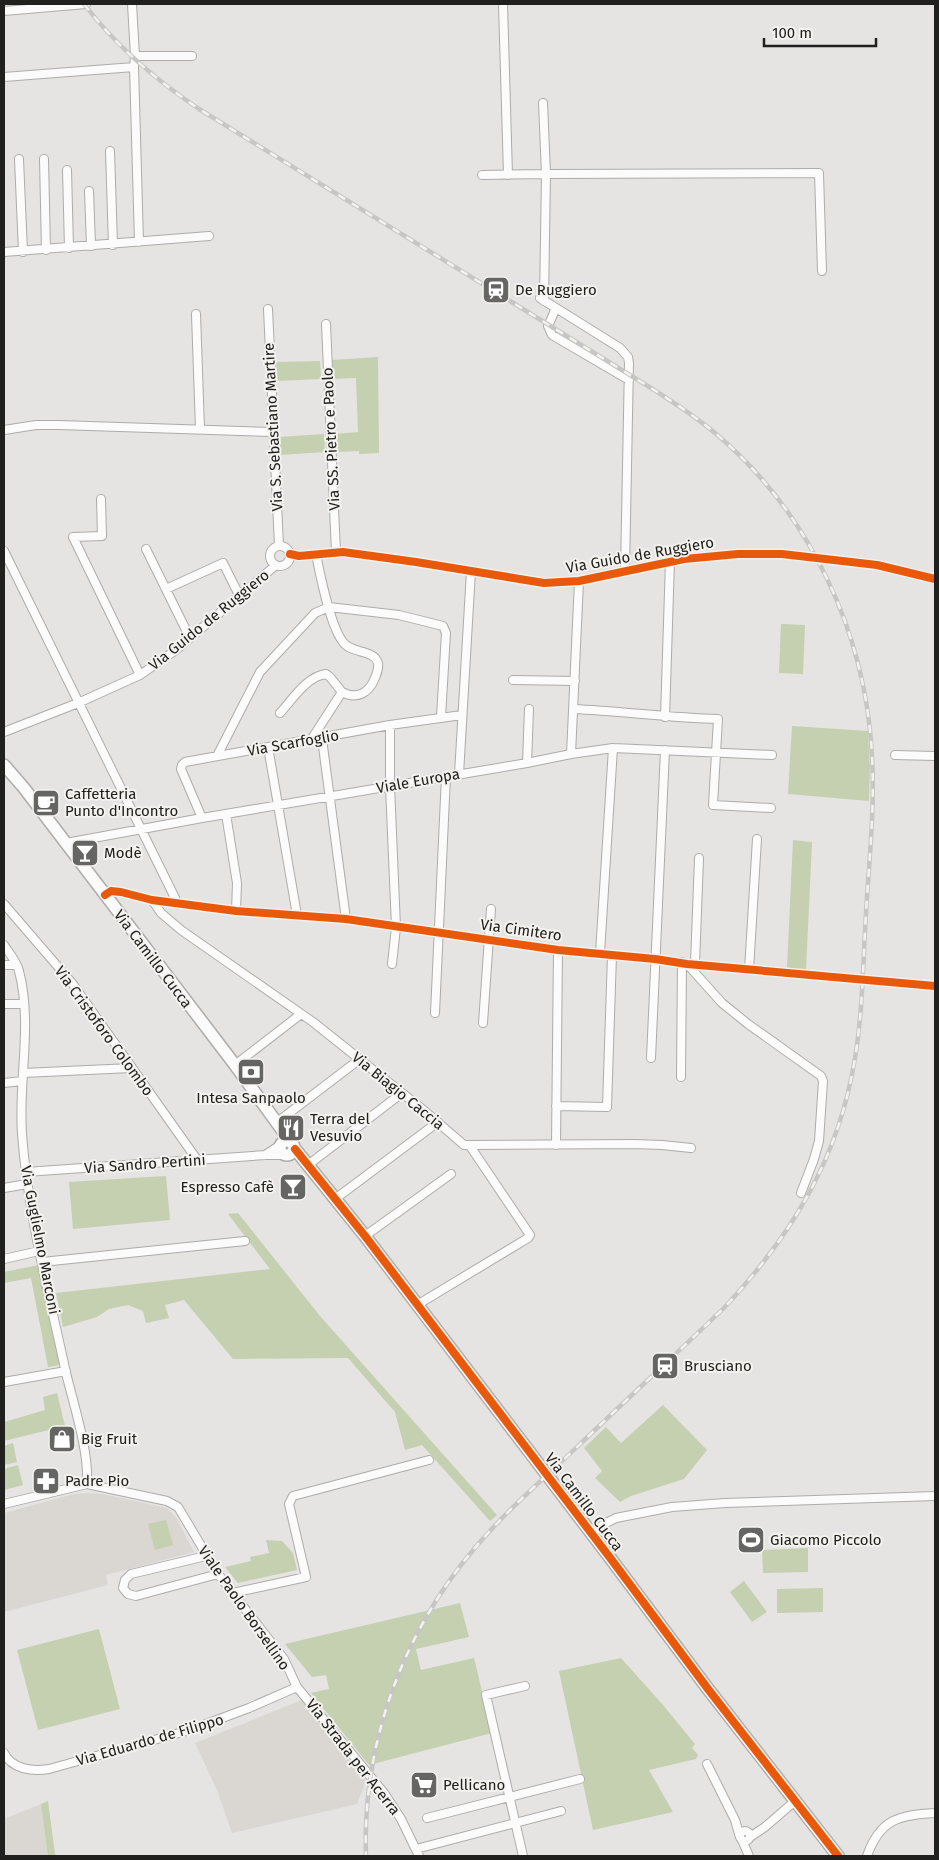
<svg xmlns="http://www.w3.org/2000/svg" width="939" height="1860" viewBox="0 0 939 1860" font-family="'Fira Sans',sans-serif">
<rect width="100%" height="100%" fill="#e5e4e2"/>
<!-- built -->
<path fill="#dad6d1" d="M88,1493L102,1494L167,1508L177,1519L194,1552L106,1575L108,1585L4,1612V1513L74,1494Z
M302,1700L366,1781L357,1804L232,1833L217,1790L195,1743Z
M41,1804L48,1856H4V1819Z"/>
<!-- green -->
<path fill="#c4d0b0" d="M378,357L379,453L359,454V451L336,452L335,434L358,432L356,378L333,379L332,360Z
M320,361L321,379L277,381L276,362Z
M324,434L325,452L280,455L279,437Z
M781,624L805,625L803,674L779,673Z
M792,726L868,731L870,767L869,801L788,794Z
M793,840L812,842L806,970L787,968Z
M166,1176L170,1220L73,1229L69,1182Z
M238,1213L320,1316L497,1515L490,1521L422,1445L405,1450L395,1412L348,1358L233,1359L184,1300L165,1305L169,1318L146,1323L143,1311L128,1305L109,1309L97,1317L63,1327L56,1293L270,1269L228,1214Z
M39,1265L61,1363L60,1365L48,1367L31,1278L4,1283V1272Z
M57,1393L65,1426L4,1441V1422L45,1410L43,1397Z
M663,1405L707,1450L684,1479L631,1496L620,1502L595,1478L602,1471L584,1448L606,1427L621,1443Z
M13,1443L17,1462L4,1465V1446Z
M18,1465L23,1485L4,1490V1469Z
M166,1520L173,1545L155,1550L148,1524Z
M266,1540L282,1541L293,1553L297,1570L238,1583L225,1567L251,1561L250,1557L269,1553Z
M808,1548V1572L763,1573L762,1550Z
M744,1581L767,1612L752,1622L730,1592Z
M823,1588V1612L777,1613V1589Z
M460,1603L469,1637L416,1649L421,1670L474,1658L492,1733L369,1765L311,1693L329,1689L326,1675L312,1677L285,1644Z
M99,1629L120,1709L38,1730L17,1650Z
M621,1658L663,1705L695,1744L692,1748L698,1755L696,1759L649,1770L673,1812L593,1830L559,1671Z
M48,1801L55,1854L56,1856H48L41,1804Z"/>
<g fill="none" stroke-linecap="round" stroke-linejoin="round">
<!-- street casing -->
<g stroke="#adacaa" stroke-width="10">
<path id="street" d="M132,4L135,56L134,67L139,242
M503,4L508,175
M4,11L86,4
M135,56H192
M4,77L134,67
M110,151L113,245
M19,159L23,252
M44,159L46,250
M67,170L69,248
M482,175L546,174L543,103
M89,191L91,246
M4,252L209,236
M540,298L620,348L628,357L629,363L625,571
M544,301L546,174L819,173L822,271
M556,308L548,326L552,335L629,380
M268,309L279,546
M196,314L200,429
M326,324L336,553
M4,430L36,425H59L273,432
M101,499L102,536L73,537L140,675
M270 556a10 10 0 1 1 20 0a10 10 0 1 1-20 0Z
M146,549L190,638
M4,551L177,902
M290,554L299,556L343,552L416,562L544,583L579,581L684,559L738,554H782L877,565L935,579
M166,589L223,563L239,595
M513,680L575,681
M573,709C622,711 669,718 718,719L713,805L771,808
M280,713C292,700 307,676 326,674L330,677L342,692
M665,717L670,561
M390,725V786L396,927L392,964
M4,732L78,703L140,675L176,650L276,565
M322,739L346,919
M311,740L342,692C357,700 369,693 375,678C377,673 379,669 378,663C374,649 351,654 343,642C331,627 320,575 316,554
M268,747L297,915
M571,754L579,581
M895,755L935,756
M217,756L260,672L315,613L329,607L399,615L443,626L446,633L441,717
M527,763L529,709
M459,774L471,571
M226,814L237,883L236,911
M202,818L181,769L182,765L185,762L390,725L462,715
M66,843L202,818L527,763L571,754L613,748L772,755
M105,895L111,891L121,892L152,900L236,911L346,919L558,950L655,959L687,964L935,986
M152,900L161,913L181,930L313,1022L427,1113L464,1145L634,1144L662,1145L691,1148
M4,904L72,983L198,1161
M4,945C9,953 17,962 19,971C33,1025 18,1080 22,1134C28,1215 49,1294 66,1373C74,1406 89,1451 87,1484
M600,953L613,748
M687,964L722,1003L748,1024L821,1076L823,1081L819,1141L814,1159L801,1193
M695,964L699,858
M4,965H16
M749,970L757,839
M4,1004H24
M435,1013L446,776
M483,1023L491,909
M651,1058L665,750
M235,1065L301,1014
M23,1073L131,1068
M681,1077L682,962
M4,1083L22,1081
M556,1106L607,1107L612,955
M276,1123L356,1062
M556,1145L558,950
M265,1155L282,1144
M308,1165L402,1093
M26,1172L265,1155H285
M4,1188L27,1184
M335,1199L438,1122
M365,1236L451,1174
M4,1259L39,1251
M42,1262L245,1241
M417,1305L528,1238L530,1235L470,1146
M4,1382L66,1371
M4,1504L87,1484L167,1501L178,1507L218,1574L284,1659L297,1687L384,1793L401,1819L419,1856
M591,1534L604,1524L616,1518L672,1507L725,1503L935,1496
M206,1556L131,1574L125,1580L123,1588L128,1594L136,1596L218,1574
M233,1593L306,1577L289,1504L293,1496L429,1460
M4,1753C12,1769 32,1772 49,1769L190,1730L249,1708L297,1687
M707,1764L735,1820L740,1837
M427,1818L580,1779
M740 1836a5 5 0 1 1 10 0a5 5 0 1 1-10 0Z
M750,1837L765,1827L795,1801
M742,1840L749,1856
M416,1849L561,1811
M523,1856L486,1695L525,1686
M867,1856C880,1819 899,1815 935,1813"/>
</g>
<!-- secondary casing -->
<g stroke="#adacaa" stroke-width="14">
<path id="secondary" d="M4,765L24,788L235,1065L290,1141
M280 1148a7 7 0 1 1 14 0a7 7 0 1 1-14 0Z
M295,1149L365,1236L611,1559L708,1689L838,1856"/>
</g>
<!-- street -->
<use href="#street" stroke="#fbfbfb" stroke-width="8"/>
<!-- secondary -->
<use href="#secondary" stroke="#fbfbfb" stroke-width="11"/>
<!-- rail casing -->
<g stroke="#c6c6c5" stroke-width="4.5">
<path id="rail" d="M84,4C116,46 156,80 199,109L651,388C673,402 695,416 715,433C810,513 866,633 872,756C875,808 869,861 866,913C863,961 863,1010 855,1058C839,1158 792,1235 724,1308C675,1355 625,1401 576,1448C541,1481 504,1513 474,1549C402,1634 362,1745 366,1856"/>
</g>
<!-- rail -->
<use href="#rail" stroke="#f3f2ee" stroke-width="2.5" stroke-dasharray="8" stroke-linecap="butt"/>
<!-- cycleway casing -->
<g stroke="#f3f2ee" stroke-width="11">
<path id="cycleway" d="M290,554L299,556L343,552L416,562L544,583L579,581L684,559L738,554H782L877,565L935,579
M105,895L111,891L121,892L152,900L236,911L346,919L558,950L655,959L687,964L935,986
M295,1149L365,1236L611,1559L708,1689L838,1856"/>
</g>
<!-- cycleway -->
<use href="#cycleway" stroke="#e8590c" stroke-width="8"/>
</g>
<!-- icons -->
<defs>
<g id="station-square" transform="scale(1.4375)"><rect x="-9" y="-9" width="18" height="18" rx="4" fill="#656563" stroke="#f3f2ee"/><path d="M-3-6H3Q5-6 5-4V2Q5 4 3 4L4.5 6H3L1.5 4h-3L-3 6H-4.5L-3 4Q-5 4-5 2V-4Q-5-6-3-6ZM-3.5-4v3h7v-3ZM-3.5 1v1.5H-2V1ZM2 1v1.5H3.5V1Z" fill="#fff"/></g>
<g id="cafe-square" transform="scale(1.4375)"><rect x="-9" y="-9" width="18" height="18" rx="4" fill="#656563" stroke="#f3f2ee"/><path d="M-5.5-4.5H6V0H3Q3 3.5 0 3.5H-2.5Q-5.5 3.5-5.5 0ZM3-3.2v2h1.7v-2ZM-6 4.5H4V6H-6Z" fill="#fff"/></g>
<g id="bar-square" transform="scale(1.4375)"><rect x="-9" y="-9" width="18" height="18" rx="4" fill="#656563" stroke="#f3f2ee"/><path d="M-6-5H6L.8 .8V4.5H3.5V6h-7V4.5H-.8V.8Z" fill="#fff"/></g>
<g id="bank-square" transform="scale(1.4375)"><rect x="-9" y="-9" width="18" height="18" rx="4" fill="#656563" stroke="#f3f2ee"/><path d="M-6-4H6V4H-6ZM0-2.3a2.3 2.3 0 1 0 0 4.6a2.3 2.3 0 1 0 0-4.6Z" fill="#fff"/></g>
<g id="restaurant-square" transform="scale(1.4375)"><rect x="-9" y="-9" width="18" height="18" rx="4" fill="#656563" stroke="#f3f2ee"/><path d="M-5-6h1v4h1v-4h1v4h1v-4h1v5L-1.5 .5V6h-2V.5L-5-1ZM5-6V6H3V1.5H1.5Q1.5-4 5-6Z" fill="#fff"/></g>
<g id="shop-square" transform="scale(1.4375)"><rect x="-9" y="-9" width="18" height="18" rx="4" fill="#656563" stroke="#f3f2ee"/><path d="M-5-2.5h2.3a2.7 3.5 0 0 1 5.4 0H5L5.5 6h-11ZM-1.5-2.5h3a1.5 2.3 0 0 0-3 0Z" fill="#fff"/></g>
<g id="pharmacy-square" transform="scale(1.4375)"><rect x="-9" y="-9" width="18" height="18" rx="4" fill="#656563" stroke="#f3f2ee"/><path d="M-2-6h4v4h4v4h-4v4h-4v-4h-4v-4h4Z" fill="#fff"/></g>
<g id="stadium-square" transform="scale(1.4375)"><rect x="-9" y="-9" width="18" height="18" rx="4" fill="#656563" stroke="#f3f2ee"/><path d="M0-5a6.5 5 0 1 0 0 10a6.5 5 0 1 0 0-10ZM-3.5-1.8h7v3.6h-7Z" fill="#fff"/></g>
<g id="supermarket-square" transform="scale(1.4375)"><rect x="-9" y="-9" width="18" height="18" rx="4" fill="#656563" stroke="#f3f2ee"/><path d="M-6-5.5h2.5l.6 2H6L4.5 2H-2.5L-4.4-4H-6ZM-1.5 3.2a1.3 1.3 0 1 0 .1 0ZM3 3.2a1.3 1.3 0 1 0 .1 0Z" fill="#fff"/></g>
</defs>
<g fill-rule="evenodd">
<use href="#station-square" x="496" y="290"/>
<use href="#cafe-square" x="46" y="803"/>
<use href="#bar-square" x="85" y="853"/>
<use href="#bank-square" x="251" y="1072"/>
<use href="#restaurant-square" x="291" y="1128"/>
<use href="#bar-square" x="293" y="1187"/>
<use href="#station-square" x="665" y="1366"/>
<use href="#shop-square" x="62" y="1439"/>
<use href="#pharmacy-square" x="46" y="1481"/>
<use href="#stadium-square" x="751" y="1540"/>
<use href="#supermarket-square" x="424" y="1785"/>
</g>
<g text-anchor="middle" stroke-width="4" stroke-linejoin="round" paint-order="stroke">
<!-- poi labels -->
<g font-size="15" fill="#20201e" stroke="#f3f2ee" text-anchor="start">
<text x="515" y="295">De Ruggiero</text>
<text x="65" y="799">Caffetteria<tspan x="65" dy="17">Punto d'Incontro</tspan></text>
<text x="104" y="858">Modè</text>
<text x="251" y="1103" text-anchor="middle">Intesa Sanpaolo</text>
<text x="310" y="1124">Terra del<tspan x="310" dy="17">Vesuvio</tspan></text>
<text x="274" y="1192" text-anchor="end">Espresso Cafè</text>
<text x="684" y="1371">Brusciano</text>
<text x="81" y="1444">Big Fruit</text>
<text x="65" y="1486">Padre Pio</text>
<text x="770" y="1545">Giacomo Piccolo</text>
<text x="443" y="1790">Pellicano</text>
</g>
<!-- street labels -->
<g font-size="15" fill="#20201e" stroke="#f3f2ee">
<text transform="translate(273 427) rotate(-93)" y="5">Via S. Sebastiano Martire</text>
<text transform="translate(331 439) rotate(-93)" y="5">Via SS. Pietro e Paolo</text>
<text transform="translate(640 555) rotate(-10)" y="5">Via Guido de Ruggiero</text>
<text transform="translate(209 620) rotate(-39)" y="5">Via Guido de Ruggiero</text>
<text transform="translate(293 743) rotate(-10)" y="5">Via Scarfoglio</text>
<text transform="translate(418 781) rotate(-10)" y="5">Viale Europa</text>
<text transform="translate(521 930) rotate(8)" y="5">Via Cimitero</text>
<text transform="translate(153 959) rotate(53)" y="5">Via Camillo Cucca</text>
<text transform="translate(104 1031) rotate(54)" y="5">Via Cristoforo Colombo</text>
<text transform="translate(398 1091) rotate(39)" y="5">Via Biagio Caccia</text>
<text transform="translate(145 1164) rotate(-4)" y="5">Via Sandro Pertini</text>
<text transform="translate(40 1240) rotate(79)" y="5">Via Guglielmo Marconi</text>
<text transform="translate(584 1502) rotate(53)" y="5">Via Camillo Cucca</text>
<text transform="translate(244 1608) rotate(55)" y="5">Viale Paolo Borsellino</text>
<text transform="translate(150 1740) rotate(-16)" y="5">Via Eduardo de Filippo</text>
<text transform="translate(353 1757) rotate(52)" y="5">Via Strada per Acerra</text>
</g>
</g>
<!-- border -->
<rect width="939" height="1860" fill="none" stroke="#20201e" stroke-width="10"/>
<!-- scale -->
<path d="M764 38v8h112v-8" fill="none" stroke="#20201e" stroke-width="2.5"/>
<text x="772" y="38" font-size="15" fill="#20201e" stroke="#f3f2ee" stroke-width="4" paint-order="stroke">100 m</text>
</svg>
